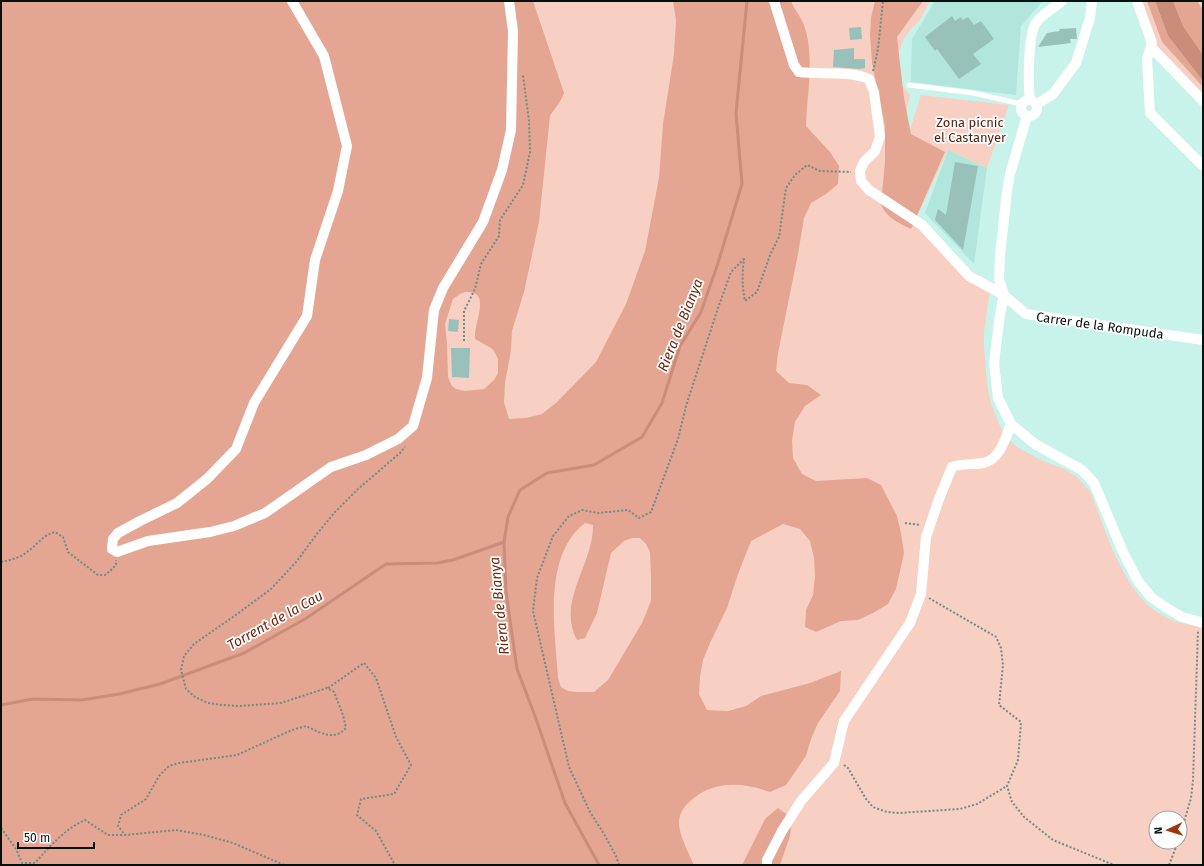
<svg xmlns="http://www.w3.org/2000/svg" width="1204" height="866" viewBox="0 0 1204 866" font-family="'Fira Sans',sans-serif">
<rect width="100%" height="100%" fill="#c8f3ea"/>
<!-- built -->
<path fill="#b2e6dc" d="M935,1H1043L1021,26L1016,95L911,82L912,39Z
M948,150L987,168L974,264L925,213Z"/>
<!-- green -->
<path fill="#f8d0c3" fill-rule="evenodd" d="M1,1H930L920,20L910,30L904,39L899,52L897,79L910,95L890,192L921,95L1009,105L987,168L948,150L916,218L967,268L991,283L984,332V346L987,384L991,403L999,424L1006,436L1017,447L1041,460L1064,469L1077,477L1090,491C1106,530 1118,577 1149,606C1163,619 1185,625 1203,627V865H1ZM1156,818H1180V842H1156Z
M1140,1H1203V95L1164,56L1153,39Z"/>
<!-- forest -->
<path fill="#e4a692" fill-rule="evenodd" d="M1,1H533L564,93C561,102 555,108 550,116L539,222L524,292L512,331L511,350L505,383L504,402L509,419L526,418L542,414L557,402L596,362L626,304L645,251L659,178L663,124L674,54L676,20L673,1H791C794,9 801,17 804,25C815,57 807,93 806,126L830,152L839,166L838,184L826,194L811,203L804,218L798,254L778,353L776,371L789,383L807,385L821,395L805,406L795,422L792,440L793,458L802,474L816,481L867,478L881,485L897,516L901,533L904,553L896,589L888,604L873,613L858,620L841,621L816,632L805,627L806,610L813,595L815,577L814,558L810,541L800,529L783,524L751,541L738,574L727,608L710,643L703,660L700,677L699,694L707,710L728,711L746,706L761,696L810,683L841,671L840,691L818,723L811,739L806,756L786,785L770,792C744,783 717,780 694,798C686,804 680,811 679,821C678,833 689,854 694,865H1ZM465,292C493,290 473,323 475,339L491,348L494,351L498,359V373L494,380L484,389L465,391L456,389L452,386L448,377L447,343L445,324L453,299L460,294ZM585,523L593,525C594,563 556,602 577,640L585,638L597,613L611,553L624,541L632,538H640L646,544L650,552L651,576V601L642,623L608,680L594,692H577L568,691L561,687L558,678C555,631 542,556 585,523Z
M875,1H923L897,37L904,98L911,134L945,152L911,229C899,223 885,217 881,204L885,162V126L872,63L870,35L871,18Z
M1147,1H1155L1168,36L1203,81V87L1162,42Z
M1173,1H1197L1203,10V55L1183,26Z
M778,808L792,818L790,836L780,865H742L765,819Z"/>
<!-- water -->
<path fill="#c98d7a" d="M1155,1H1173L1183,26L1203,55V81L1168,36Z"/>
<g fill="none" stroke-linecap="round" stroke-linejoin="round">
<!-- stream -->
<path stroke="#c98d7a" stroke-width="3" d="M1,705L33,699L82,700L119,694L160,684L244,653L305,619L386,564L437,563L453,560L504,542
M599,865L565,803L535,716L517,669L506,592L504,542L508,517L520,490L547,473L594,465L642,437L662,403L680,346L701,312L718,263L742,184L736,113L747,1"/>
</g>
<!-- building -->
<path fill="#98c1b9" d="M952,16L955,21L961,17L963,20L968,17L974,25L981,21L994,39L973,54L981,64L959,79L937,49L935,51L925,37Z
M861,27L862,39L850,40L849,28Z
M1076,28L1077,39H1070L1071,43L1038,47L1047,33L1060,31L1059,29Z
M854,48V59H865V68L859,69L833,67L834,50Z
M955,162L978,166L963,250L935,220L938,209L946,215Z
M449,319L459,320L458,332L448,331Z
M451,348H470L469,378L452,377Z"/>
<g fill="none" stroke-linecap="round" stroke-linejoin="round">
<!-- path -->
<path stroke="#6e8b85" stroke-width="2" stroke-dasharray="2 2" stroke-linecap="butt" d="M873,71L878,49L883,1
M464,341V311L475,289L481,264L499,236L500,220L523,185L530,152L529,121L523,75
M905,523L920,525
M1,562C10,560 20,558 27,552C37,545 43,535 55,532L63,537L68,552L98,575H105L110,571L116,565V560
M929,598L996,637L1001,648L1003,665L999,705L1021,722L1018,760L1007,786L1012,802L1024,817L1053,840L1114,865
M328,688L364,663L376,678L396,737L411,765L394,794L361,799L357,815L376,831L395,865
M844,765L848,768L866,799L873,807L887,812L899,813L960,809L977,804L1007,786
M1,828L16,849L22,863H35C50,846 65,829 85,820L108,835H125
M1180,836L1191,798L1193,781L1198,631
M284,865L233,843L204,835L176,830L125,835L118,826L121,815L146,799L159,776L169,766L179,763L237,755L292,730L306,726C319,732 334,742 346,728L343,715L334,692L327,688L281,703L240,706L222,705L208,703L195,697L186,689L181,670L184,656L194,644L233,617L271,589L297,561L316,535L335,512L358,489L400,453L405,447
M619,865L616,856L604,834L590,812L569,767L533,611L537,578L553,536L569,516L582,510L598,513L628,510L639,518L651,512L678,439L686,406L718,308L731,272L744,259C742,274 742,286 745,301L757,292L770,255L779,237L786,188L795,175L807,165L820,171L851,172
M1169,865L1178,842"/>
<!-- lane -->
<path stroke="#fff" stroke-width="5" d="M909,85L973,93L1022,104"/>
<!-- street -->
<path stroke="#fff" stroke-width="10" d="M292,1L324,56L347,146L338,191L315,260L307,316L254,403L236,449L207,479L177,503L140,521L118,533L113,539L112,549L117,552L148,541L210,532L234,526L265,513L331,467L366,455L398,439L413,426L427,378L434,310L443,288L483,222L502,170L511,130L513,31L509,1
M774,1L794,65L799,72C822,75 848,70 869,79L874,92L880,137L875,151L864,162L860,171L861,181L869,190L922,225L969,276L1004,295L1026,314L1203,340
M1137,1L1152,43L1147,59L1150,113L1203,166
M1151,47L1203,101
M1030,99C1028,84 1028,34 1036,23C1042,14 1054,8 1062,1
M1021 108a8 8 0 1 1 16 0a8 8 0 1 1-16 0Z
M1037,104L1053,94L1076,63L1090,18L1092,1
M1004,295L1000,314L994,363L998,398L1011,424L1035,444L1082,470L1094,483L1123,552L1138,581L1151,597L1165,607L1182,617L1203,623
M1004,295L999,279L1000,255L1007,191L1010,174L1027,116
M767,865V860L782,831L801,801L834,763L844,721L910,623L921,594L926,537L939,499L952,467C963,463 973,465 983,463C1000,460 1006,437 1011,424"/>
</g>
<g text-anchor="middle" stroke-width="3.5" stroke-linejoin="round" paint-order="stroke">
<!-- park labels -->
<g font-size="13" fill="#541d0a" stroke="#fff">
<text x="970" y="127">Zona pícnic<tspan x="970" dy="15">el Castanyer</tspan></text>
</g>
<!-- street labels -->
<g font-size="13" fill="#03110f" stroke="#fff">
<text transform="translate(1100 325) rotate(8)" y="5">Carrer de la Rompuda</text>
</g>
<!-- water labels -->
<g font-size="14" font-style="italic" fill="#6f270d" stroke="#fff">
<text transform="translate(680 325) rotate(-68)" y="5">Riera de Bianya</text>
<text transform="translate(499 606) rotate(-96)" y="5">Riera de Bianya</text>
<text transform="translate(275 620) rotate(-29)" y="5">Torrent de la Cau</text>
</g>
</g>
<!-- border -->
<rect width="1204" height="866" fill="none" stroke="#03110f" stroke-width="4"/>
<!-- north arrow -->
<g transform="translate(1168 830) rotate(266)"><circle r="19" fill="#ffffff" stroke="#9aa09f"/>
<path d="M0-3L7 15L0 10L-7 15Z" fill="#9d3711"/>
<text y="-6" font-size="11" font-weight="bold" text-anchor="middle" fill="#03110f">N</text>
</g>
<!-- scale -->
<path d="M18 842v6h76v-6" fill="none" stroke="#03110f" stroke-width="2"/>
<text x="24" y="842" font-size="12" fill="#03110f" stroke="#ffffff" stroke-width="3" paint-order="stroke">50 m</text>
</svg>
